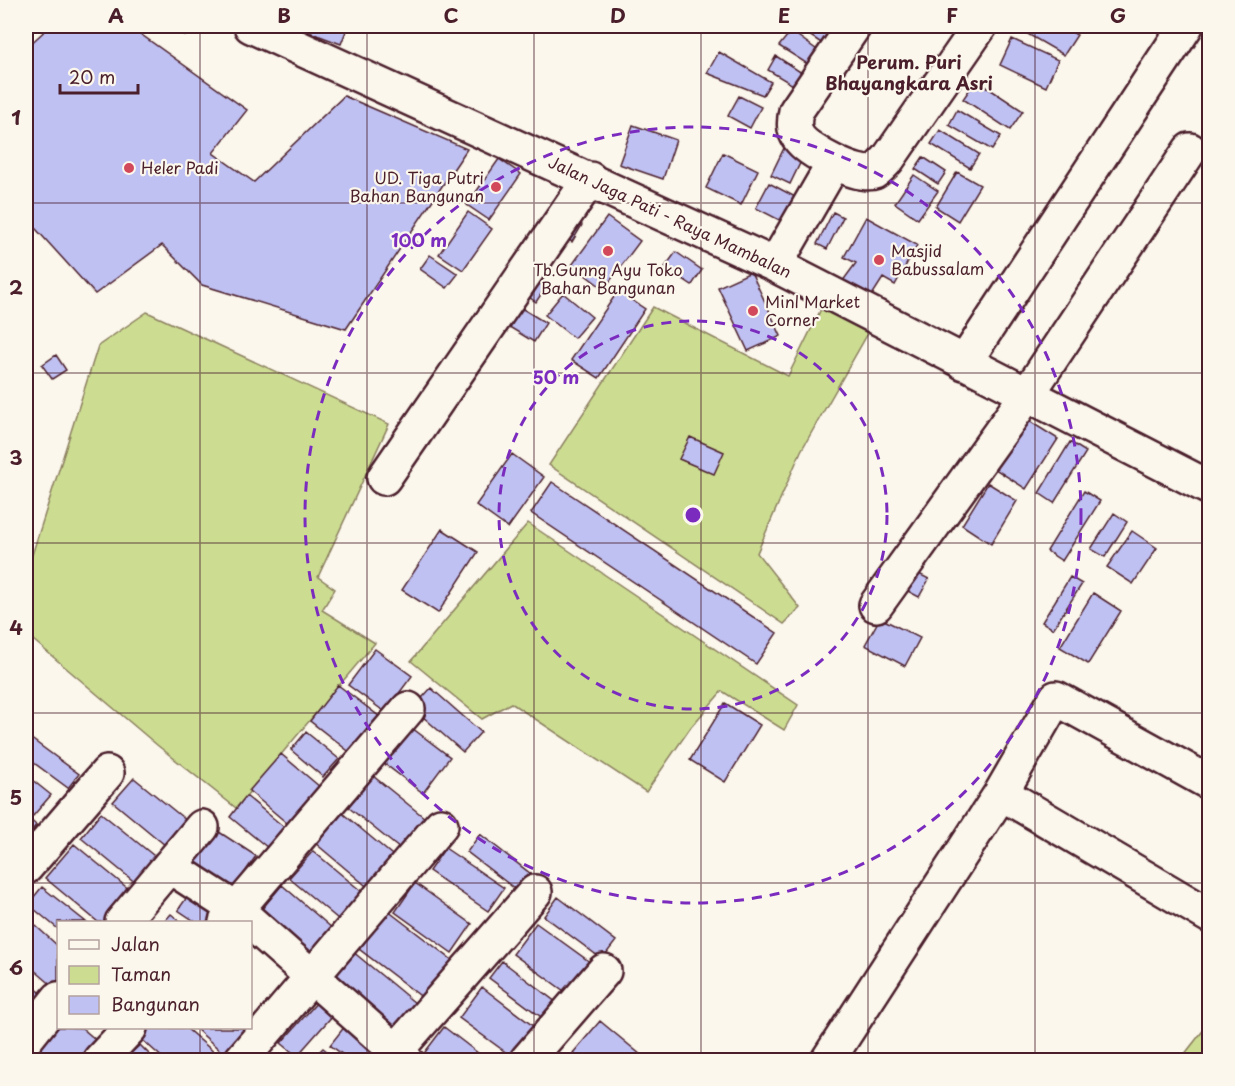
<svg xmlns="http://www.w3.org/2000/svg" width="1235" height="1086" viewBox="0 0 1235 1086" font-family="'Playpen Sans',sans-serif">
<rect width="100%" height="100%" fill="#fbf7ec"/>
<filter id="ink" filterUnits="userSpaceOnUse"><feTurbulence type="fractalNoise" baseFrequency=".0167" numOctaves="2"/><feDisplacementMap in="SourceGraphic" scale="12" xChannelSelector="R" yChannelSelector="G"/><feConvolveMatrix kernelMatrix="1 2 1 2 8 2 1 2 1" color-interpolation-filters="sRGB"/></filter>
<g filter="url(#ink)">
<!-- green -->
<path fill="#ccdd92" stroke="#8b7e5e" stroke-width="1.5" d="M824,303L871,328L801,451L757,553L800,608L784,624L549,465L653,307L788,376Z
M147,312L389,424L318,577L335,589L322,610L375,643L236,808L157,745L26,634V574L98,346Z
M528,523L798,705L784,730L722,691L691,727L646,792L511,703L482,719L411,661Z
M1209,1023V1060H1190L1184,1055Z"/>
<!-- building -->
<path fill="#c0c1f3" stroke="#4a1f2b" stroke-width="1.5" d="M50,26H129L247,110L213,153L254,182L344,96L467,149L346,329L202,285L162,245L95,294L26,218V48Z
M173,26H194L185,35Z
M293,26H348L341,44Z
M812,26H836L835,52L806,33Z
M1021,26H1061L1077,35L1064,55L1019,29Z
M791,31L824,55L817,70L779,46Z
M1012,39L1058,60L1046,87L1000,65Z
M719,52L771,82L763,95L707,73Z
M776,56L808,77L803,91L768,70Z
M976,80L1023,111L1010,130L963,99Z
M739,96L761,107L750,128L728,116Z
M957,110L1001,136L992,150L949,125Z
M633,125L676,140L663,179L619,164Z
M940,130L979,154L970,168L931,144Z
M785,146L804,155L790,184L771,175Z
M723,153L758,170L741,205L706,188Z
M923,157L946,172L938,184L915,169Z
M499,159L521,174L489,220L467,205Z
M957,172L980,185L958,221L936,207Z
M914,175L938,191L918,219L895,203Z
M769,183L801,200L789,225L756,208Z
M468,212L492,229L463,270L439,254Z
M833,212L843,217L827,249L817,244Z
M607,217L640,241L604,289L572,265Z
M866,217L917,245L895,285L883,278L869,300L842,282L856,263L844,257Z
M574,220L582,225L572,242L564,237Z
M676,252L702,270L692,285L665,267Z
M430,255L458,274L447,288L420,269Z
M751,272L781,336L748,351L718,287Z
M530,276L546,287L536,302L520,291Z
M618,291L645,309L599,378L571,360Z
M563,293L592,317L574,338L545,315Z
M518,306L546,323L534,342L506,325Z
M56,355L66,370L52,379L42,365Z
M1018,414L1058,439L1026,489L986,463Z
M690,437L724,452L714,474L679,459Z
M1070,442L1086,452L1054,503L1039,493Z
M512,454L544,477L508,528L476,505Z
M552,482L777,633L756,664L531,513Z
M988,483L1017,501L991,544L962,525Z
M1084,491L1100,501L1062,561L1047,551Z
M1114,513L1127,522L1105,557L1091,549Z
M442,529L478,552L438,613L402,590Z
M1132,531L1157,548L1133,584L1107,567Z
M911,570L929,579L919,597L902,588Z
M1070,577L1082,584L1053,629L1042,622Z
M1093,593L1121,611L1088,664L1060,647Z
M880,618L920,638L905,666L865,645Z
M375,649L412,676L385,712L348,685Z
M338,685L380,717L352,754L310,721Z
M431,688L481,732L463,752L413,708Z
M725,703L760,725L725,782L690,760Z
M404,722L450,757L423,793L377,758Z
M306,732L339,759L323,777L291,750Z
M26,735L79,774L68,788L26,757Z
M281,754L320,787L288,824L249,791Z
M26,775L51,795L33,816L26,810Z
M373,776L430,822L405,853L348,807Z
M134,778L192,825L171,850L113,802Z
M246,796L284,827L268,848L230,817Z
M341,812L397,859L371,890L315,843Z
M101,813L158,859L137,884L81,838Z
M26,816L36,825L30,833L26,830Z
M216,830L256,856L230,894L190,868Z
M480,834L536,878L523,895L467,852Z
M74,844L131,891L104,922H98L45,878Z
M445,848L504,888L488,911L429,871Z
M313,851L373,901L350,929L289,878Z
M415,883L472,924L452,953L395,912Z
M282,885L340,935L314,965L256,916Z
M42,887L86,922H58V929L28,904Z
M192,890L219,909L209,922H196L178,910Z
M558,897L616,941L602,959L544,916Z
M388,911L452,960L423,998L359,949Z
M171,914L181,922H164Z
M26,917L58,946V981L54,987L26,963Z
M536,923L594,965L571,996L513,954Z
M352,951L415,1003L393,1030L330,978Z
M502,961L561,1006L548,1022L489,978Z
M26,981L45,996L26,1021Z
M482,987L537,1029L515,1059L459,1018Z
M319,1000L334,1014L297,1056L281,1043Z
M349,1021L378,1042L364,1060H350L330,1045Z
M600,1021L647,1060H582L573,1053Z
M250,1022L260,1031L231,1060L195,1028H250Z
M58,1027L82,1028L104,1047L92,1060H28Z
M444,1027L487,1060H419Z
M145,1028H186L223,1060H165L138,1036Z
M140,1045L155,1060H123Z
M323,1048L338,1060H311Z"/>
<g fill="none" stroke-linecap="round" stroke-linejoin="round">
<!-- minor casing -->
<g stroke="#4a1f2b" stroke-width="38">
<path id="minor" d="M251,26L775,265L1210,488
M854,26L796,111C794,121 793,130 799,138C808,151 858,178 874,172C879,169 884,163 888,159L980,26
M775,265L834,163
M964,363L1186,26
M384,478L590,179
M876,605L1027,395L1190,150
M1001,793L1210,916
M169,866L237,910L406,1060
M26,867L107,773
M122,922L202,827
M226,922L408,709
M26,1039L58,999
M100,1060L130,1028
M241,1060L441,825
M388,1060L535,892
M527,1060L604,971
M828,1060L1001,793L1056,698L1210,783"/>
</g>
<!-- minor -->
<use href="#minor" stroke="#fbf7ec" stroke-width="33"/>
</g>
</g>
<!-- grid -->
<path fill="none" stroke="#4a1f2b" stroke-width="1.5" stroke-opacity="0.55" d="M200,26V922M367,26V1060M534,26V1060M701,26V1060M868,26V1060M1035,26V1060M26,203H1210M26,373H1210M26,543H1210M26,713H1210M26,883H1210M200,1028V1060"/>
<!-- distance rings -->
<g fill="none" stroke="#7b2cbf" stroke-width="3" stroke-dasharray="10 8">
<circle cx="693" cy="515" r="194"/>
<circle cx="693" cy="515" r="388"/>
</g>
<!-- markers -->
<g fill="#d1495b" stroke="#fbf7ec" stroke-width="2">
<circle cx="129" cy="168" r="6"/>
<circle cx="496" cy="187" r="6"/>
<circle cx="608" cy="251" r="6"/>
<circle cx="879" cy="260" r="6"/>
<circle cx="753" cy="311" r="6"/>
</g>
<g text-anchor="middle" stroke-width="4.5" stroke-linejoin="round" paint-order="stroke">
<!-- poi labels -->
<g font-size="16" fill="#4a1f2b" stroke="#fbf7ec" text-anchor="start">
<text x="141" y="174">Heler Padi</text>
<text x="484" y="184" text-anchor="end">UD. Tiga Putri<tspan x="484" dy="18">Bahan Bangunan</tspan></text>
<text x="891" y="257">Masjid<tspan x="891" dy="18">Babussalam</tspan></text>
<text x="608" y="276" text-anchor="middle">Tb.Gunng Ayu Toko<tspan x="608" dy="18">Bahan Bangunan</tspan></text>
<text x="765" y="308">Minl Market<tspan x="765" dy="18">Corner</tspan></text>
</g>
<!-- street labels -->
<g font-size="16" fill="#4a1f2b" stroke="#fbf7ec">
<text transform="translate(670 217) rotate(25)" y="6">Jalan Jaga Pati - Raya Mambalan</text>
</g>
<!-- neighbourhood labels -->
<g font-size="18" font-weight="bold" fill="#4a1f2b" stroke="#fbf7ec">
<text x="909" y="69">Perum. Puri<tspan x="909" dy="21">Bhayangkara Asri</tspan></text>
</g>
</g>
<circle cx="693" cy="515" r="9" fill="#7b2cbf" stroke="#fbf7ec" stroke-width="3"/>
<g font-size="18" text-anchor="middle" font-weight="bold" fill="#7b2cbf" stroke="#fbf7ec" stroke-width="4.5" stroke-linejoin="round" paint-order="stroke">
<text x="419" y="247">100 m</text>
<text x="556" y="384">50 m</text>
</g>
<!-- margin -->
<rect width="1235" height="1086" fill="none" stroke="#fbf7ec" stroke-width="66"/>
<!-- legend -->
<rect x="57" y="921" width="195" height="108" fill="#fbf7ec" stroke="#b4a19f" stroke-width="1.5"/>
<rect x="69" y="940" width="30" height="9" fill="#fbf7ec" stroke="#b4a19f" stroke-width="1.5"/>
<text x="111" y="951" font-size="18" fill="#4a1f2b">Jalan</text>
<rect x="69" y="966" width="30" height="18" fill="#ccdd92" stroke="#b4a19f" stroke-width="1.5"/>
<text x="111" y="981" font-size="18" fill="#4a1f2b">Taman</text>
<rect x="69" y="996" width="30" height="18" fill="#c0c1f3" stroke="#b4a19f" stroke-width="1.5"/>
<text x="111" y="1011" font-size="18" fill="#4a1f2b">Bangunan</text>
<!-- scale -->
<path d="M60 84v9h78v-9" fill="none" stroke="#4a1f2b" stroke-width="3"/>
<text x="69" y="84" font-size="18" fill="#4a1f2b" stroke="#fbf7ec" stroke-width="4.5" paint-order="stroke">20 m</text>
<rect x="33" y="33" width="1169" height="1020" fill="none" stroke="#4a1f2b" stroke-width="2"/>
<g font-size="20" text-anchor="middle" font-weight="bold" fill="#4a1f2b">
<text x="116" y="23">A</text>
<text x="284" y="23">B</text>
<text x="451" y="23">C</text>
<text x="618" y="23">D</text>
<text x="784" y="23">E</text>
<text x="952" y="23">F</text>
<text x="1118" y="23">G</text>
<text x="16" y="125">1</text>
<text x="16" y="295">2</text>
<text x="16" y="465">3</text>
<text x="16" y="635">4</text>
<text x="16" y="805">5</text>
<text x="16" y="975">6</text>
</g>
</svg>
